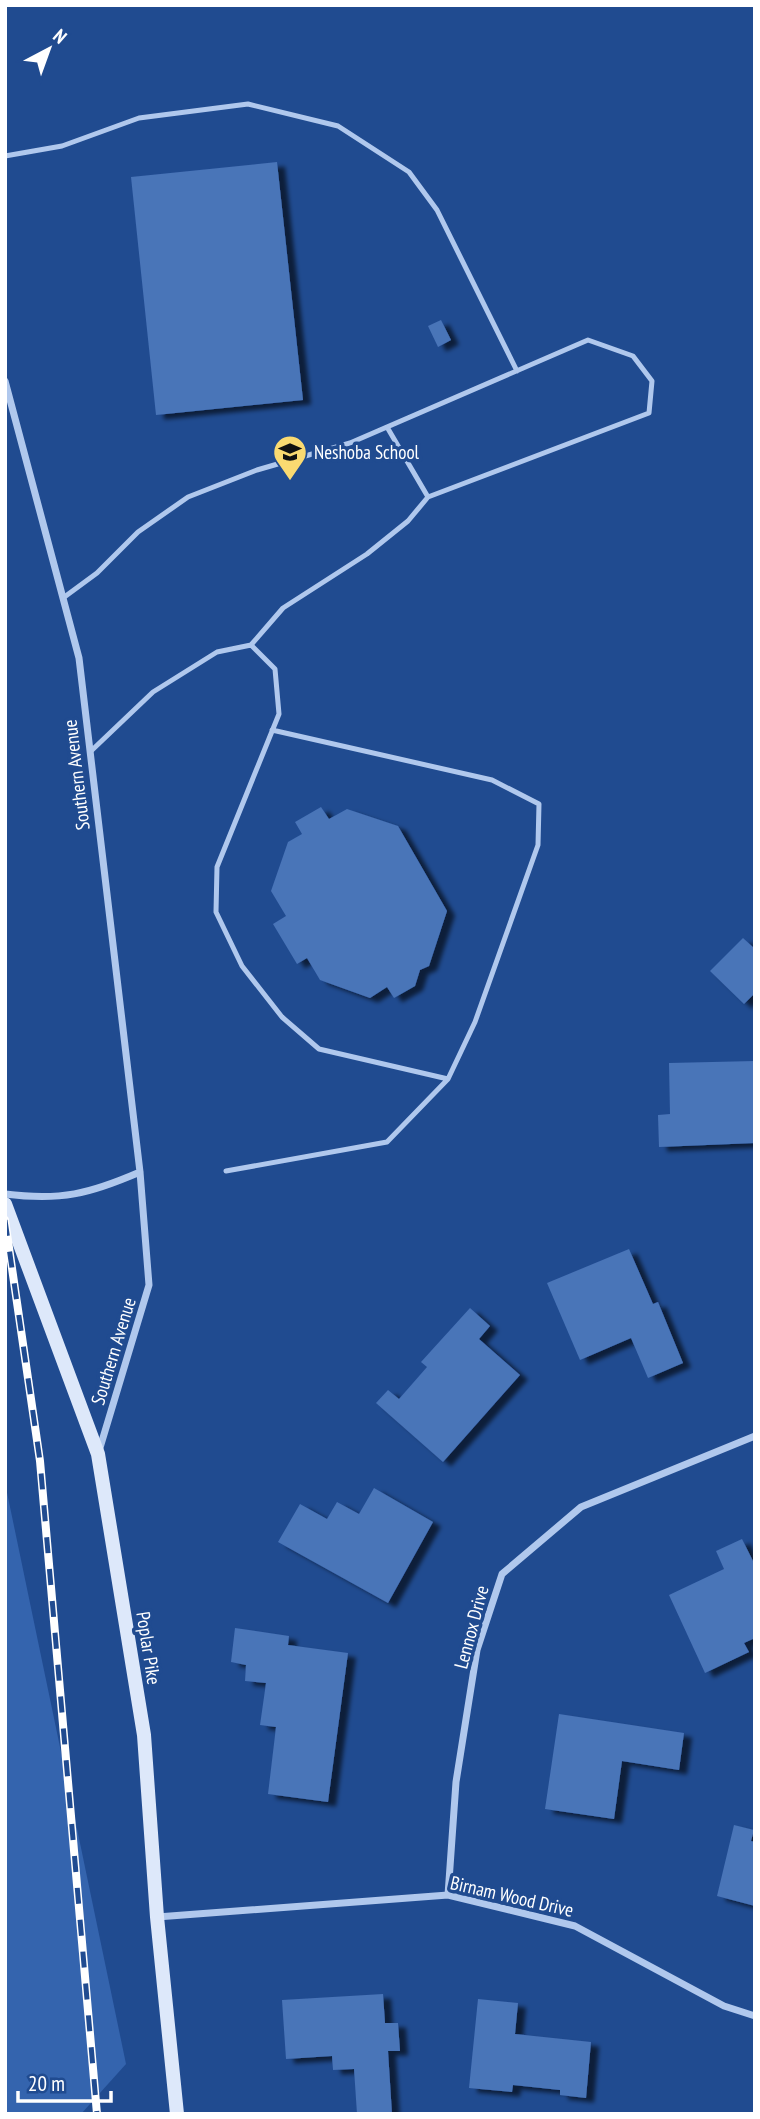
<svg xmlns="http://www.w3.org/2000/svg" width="760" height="2119" viewBox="0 0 760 2119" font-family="'PT Sans Narrow',sans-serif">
<defs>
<filter id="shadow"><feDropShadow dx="8" dy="4.5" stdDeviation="2" flood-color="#0009"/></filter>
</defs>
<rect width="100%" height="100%" fill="#204b90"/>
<!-- green -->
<path fill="#3464ae" d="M5,1483L126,2064L81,2114H5Z"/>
<!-- building -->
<path fill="#4974b8" filter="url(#shadow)" d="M277,162L303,400L156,415L131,177Z
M441,320L451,340L438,347L428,326Z
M321,807L329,819L347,809L398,826L447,911L429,966L420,970L415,986L394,998L387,987L370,998L320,980L307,958L297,964L273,924L286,916L271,891L288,842L302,834L295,822Z
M743,938L755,949V993L744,1004L710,971Z
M755,1061V1143L659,1147L658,1115L670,1114L669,1063Z
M629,1249L653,1304L658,1302L683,1363L648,1378L631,1338L580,1360L547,1283Z
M470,1308L490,1326L479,1339L520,1375L443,1462L376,1403L388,1390L399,1399L427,1367L421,1362Z
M374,1488L433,1522L388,1603L278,1542L300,1504L327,1519L337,1502L359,1514Z
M742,1539L755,1565V1638L744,1643L749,1652L705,1673L669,1595L724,1569L716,1551Z
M235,1628L289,1636L288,1645L348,1653L328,1802L268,1794L276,1727L260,1725L266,1683L245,1681L246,1665L231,1662Z
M559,1714L684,1733L679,1770L622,1761L614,1819L545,1809Z
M734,1825L754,1830L751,1841L755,1842V1906L717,1896Z
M383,1994L385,2023H398L400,2051H388L392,2114H357L354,2069L333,2070L332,2056L286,2059L282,2000Z
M478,1999L518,2003L515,2034L591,2042L586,2098L560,2095V2090L513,2085L512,2092L469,2088Z"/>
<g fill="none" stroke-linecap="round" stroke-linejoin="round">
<!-- lane -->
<path stroke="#b0c8ed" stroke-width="5" d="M5,156L62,146L139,118L248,104L338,126L409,172L437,210L517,371
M387,427L428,497
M63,598L97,573L138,532L188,497L257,470L350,443L588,340L633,356L652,381L649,413L428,497L408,521L367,554L283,608L251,645
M90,752L153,692L217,652L251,645L275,669L279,714L217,867L216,912L242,966L282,1017L319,1049L448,1079L475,1022L538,845L539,804L492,780L272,730
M226,1171L387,1142L448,1079"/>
<!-- street -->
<path stroke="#b0c8ed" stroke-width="7" d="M5,381L79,658L140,1172L149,1285L99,1451
M5,1194C61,1201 89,1194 140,1172
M448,1895L456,1782L477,1650L502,1574L581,1507L755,1436
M157,1917L448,1895L575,1926L724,2006L755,2016"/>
<!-- secondary -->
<path stroke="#dde8fa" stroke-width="14" d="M5,1204L98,1454L144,1735L157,1917L177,2114"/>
<!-- rail casing -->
<g stroke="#fff" stroke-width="8">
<path id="rail" d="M5,1220L40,1461L97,2114"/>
</g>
<!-- rail -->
<use href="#rail" stroke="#204b90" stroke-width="5" stroke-dasharray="16" stroke-linecap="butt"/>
</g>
<!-- icons -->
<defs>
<g id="school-pin" transform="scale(1.75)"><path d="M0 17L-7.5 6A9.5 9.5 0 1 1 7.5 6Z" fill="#fada71" stroke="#204b90"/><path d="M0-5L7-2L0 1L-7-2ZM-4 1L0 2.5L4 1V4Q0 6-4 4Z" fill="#111"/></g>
</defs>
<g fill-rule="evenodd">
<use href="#school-pin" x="290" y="452"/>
</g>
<g text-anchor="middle" stroke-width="7" stroke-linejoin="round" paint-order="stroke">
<!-- poi labels -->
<g font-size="19" fill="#fff" stroke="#204b90" text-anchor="start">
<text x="314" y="459">Neshoba School</text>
</g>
<!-- street labels -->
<g font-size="19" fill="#fff" stroke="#204b90">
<text transform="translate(76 775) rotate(-97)" y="7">Southern Avenue</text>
<text transform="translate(113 1351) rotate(-73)" y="7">Southern Avenue</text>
<text transform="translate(471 1627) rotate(-75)" y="7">Lennox Drive</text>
<text transform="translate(149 1648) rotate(81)" y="7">Poplar Pike</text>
<text transform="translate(512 1896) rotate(13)" y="7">Birnam Wood Drive</text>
</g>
</g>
<!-- border -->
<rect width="760" height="2119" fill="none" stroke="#ffffff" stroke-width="14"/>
<!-- north arrow -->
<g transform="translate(49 49) rotate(41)" stroke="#204b90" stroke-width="5" paint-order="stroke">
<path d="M0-5L12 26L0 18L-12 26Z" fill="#ffffff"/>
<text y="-10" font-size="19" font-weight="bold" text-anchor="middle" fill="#ffffff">N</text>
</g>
<!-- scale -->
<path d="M18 2091v10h93v-10" fill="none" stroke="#ffffff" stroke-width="3.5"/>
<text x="28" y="2091" font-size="21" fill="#ffffff" stroke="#204b90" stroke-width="5" paint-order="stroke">20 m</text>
</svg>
